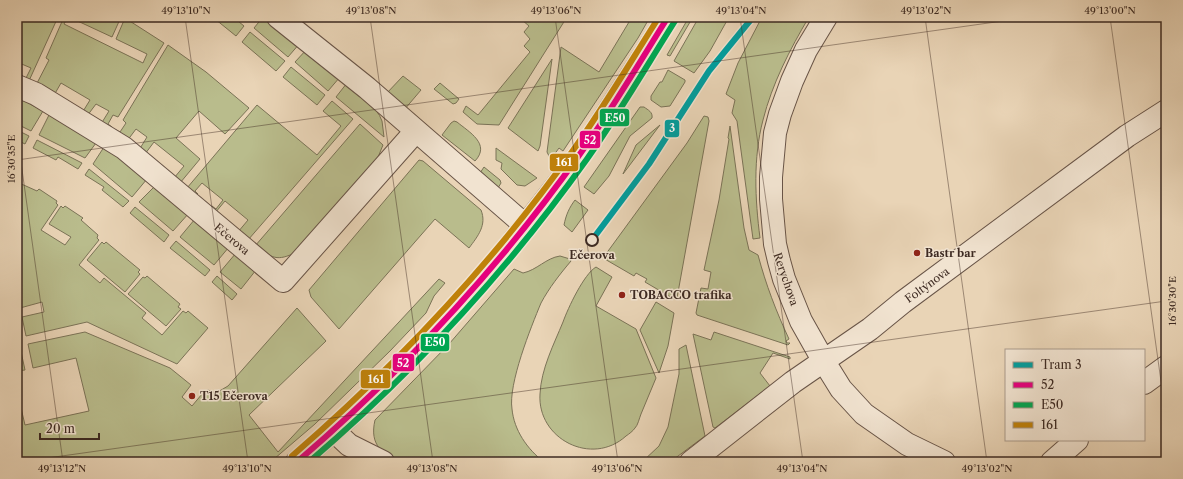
<svg xmlns="http://www.w3.org/2000/svg" width="1183" height="479" viewBox="0 0 1183 479" font-family="'Libre Caslon Text',serif">
<rect width="100%" height="100%" fill="#e9d4b6"/>
<filter id="stains"><feTurbulence type="fractalNoise" baseFrequency=".005" numOctaves="4"/><feColorMatrix values="0 0 0 0 .2 0 0 0 0 .09 0 0 0 0 .02 0 0 0 .5 -.17"/></filter>
<radialGradient id="worn" r=".72"><stop offset=".6" stop-color="#630" stop-opacity="0"/><stop offset="1" stop-color="#630" stop-opacity=".3"/></radialGradient>
<!-- green -->
<path fill="#b9bc8c" stroke="#7b7357" d="M17,17H58L28,83L20,79L22,76L26,78L31,68L17,62Z
M64,17H68L64,24L143,63L147,54L116,39L125,18L164,43L118,117L113,115L108,124L112,127L110,130L101,124L109,111L96,104L87,116L82,113L90,100L61,83L53,97L35,87L49,60L46,58Z
M69,17H121L112,37Z
M216,17H233L244,26L236,36L215,19Z
M263,17H269L300,43L288,57L254,28Z
M524,17H567L499,125L477,124L463,112L466,106L478,115L530,52L524,46L530,39L524,32L529,26L522,20Z
M632,17H650L638,38L563,151L559,148L551,159L550,158L547,152L561,47L599,72Z
M689,17H693L670,56L667,55Z
M699,17H729L710,51L694,73L674,61Z
M762,17H809C790,49 772,84 763,120C753,158 755,199 760,238L753,239L737,121L732,113L735,100L726,94L738,63Z
M250,32L285,61L276,71L242,42Z
M168,45L206,72L249,108L225,134L199,111L176,138L200,159L180,183L174,178L184,166L154,142L145,154L139,150L147,137L136,129L127,141L114,132L116,130L120,132L126,123L123,120Z
M307,49L340,77L328,91L295,62Z
M552,59L540,146L538,151L508,128Z
M291,67L325,95L317,105L283,77Z
M668,70L685,80V82L670,106L661,107L651,100V96L660,82H662Z
M403,76L421,90L404,110L386,94Z
M347,83C358,94 377,106 382,121C383,126 383,132 384,137L336,97Z
M440,83L459,99L456,103L453,104L434,89Z
M17,97L43,111L31,131L17,124Z
M332,101L353,119L248,240L238,232L248,220L225,201L215,213L211,208L212,206L216,209L223,200L202,183L195,191L198,194L196,196L187,188L257,105L317,155L341,126L323,111Z
M640,107H644C648,110 653,112 652,118L630,136L609,176L594,194L584,187Z
M49,115L96,143L85,158L39,135Z
M704,116L708,117L709,121L677,298L674,299L645,282L647,279L636,273L634,276L603,258L687,143Z
M454,121L457,122C469,132 491,144 475,161L442,135L451,123Z
M360,124L383,145L376,162L297,252C276,262 273,258 255,246Z
M660,125L623,174L636,145Z
M730,126L744,228L749,250L758,255C766,285 776,311 789,339L786,341L787,343H790L788,345L697,315L696,313L701,288L708,289L711,272L704,270L719,200L729,139L728,138Z
M17,130L29,136L25,144L17,140Z
M37,140L82,163L78,169L58,157L56,160L33,148Z
M104,147L147,179L132,197L93,164Z
M496,148L537,178L525,186L517,185L501,169L502,163L496,160Z
M419,160L423,161L481,210C487,225 478,236 469,248L435,219L339,329L311,297L309,290Z
M484,167L500,180L501,183L498,188L480,173Z
M89,169L129,201L123,207L102,190L104,187L85,175Z
M17,182L37,191L39,189L57,201L56,203L58,205L41,230L65,245L71,237L49,224L61,206L63,208L65,206L83,218L81,220L98,235L97,238L99,240L79,265L100,283L104,278L146,313L142,318L162,335L183,311L186,313L188,311L208,328L177,364L87,322L26,336L22,317L44,312L42,302L20,308L17,298Z
M155,186L189,213L173,231L139,202Z
M575,200L588,210L572,232L564,225C566,215 569,208 575,200Z
M135,207L169,235L164,242L130,213Z
M195,219L229,247L214,265L180,237Z
M176,241L210,270L205,276L170,248Z
M102,242L104,244L106,242L140,270L138,272L140,274L125,292L87,260Z
M236,253L256,270L241,289L220,272Z
M560,256L570,259L571,261C560,274 549,288 541,303C531,327 508,384 512,409C514,430 527,449 544,462H404C383,455 369,446 375,420L449,344L514,269L523,273C537,270 546,258 560,256Z
M596,267L612,277L596,306L636,329L656,378C651,390 646,402 641,414C639,419 638,425 635,428C633,431 629,434 626,436C592,467 537,439 540,394C541,369 554,344 563,322C568,308 584,274 596,267Z
M147,276L180,304L178,307L181,309L166,326L128,294L143,277L145,278Z
M217,276L237,294L232,300L212,282Z
M439,279L445,283L434,296L426,313L390,351L315,424L274,459L267,462H17V391L25,425L89,411L76,358L33,368L28,344L85,332L170,368L191,385L182,397L192,406L202,394L208,390L216,393L228,386L297,308L326,341L249,415L278,452Z
M656,302L674,313L668,346L659,373L640,330Z
M714,332L790,357V359L773,353L760,373L770,386L715,428L713,427L693,334L711,340Z
M686,345L705,436L670,462H642L659,446L668,427L679,374V349Z
M20,347L25,370L17,371V348Z"/>
<g fill="none" stroke-linecap="round" stroke-linejoin="round">
<!-- minor casing -->
<g stroke="#685447" stroke-width="24">
<path id="minor" d="M278,17L367,88L526,226
M826,17L806,50L792,81L780,114L775,133L771,177V199L775,244L779,261L784,279L801,321L823,360L841,389L864,414L907,444L944,462
M17,86L36,94L124,148L283,281L415,132
M1144,383L1166,367
M334,431L349,445L383,462
M691,462L793,382L870,329L903,302L1127,136L1166,111
M1052,462L1077,440"/>
</g>
<!-- tertiary casing -->
<g stroke="#685447" stroke-width="24">
<path id="tertiary" d="M297,462C371,400 437,332 499,259C531,219 564,179 592,137C618,97 643,57 668,17"/>
</g>
<!-- minor -->
<use href="#minor" stroke="#f1e3d0" stroke-width="22"/>
<!-- tertiary -->
<use href="#tertiary" stroke="#f1e3d0" stroke-width="22"/>
<!-- bus-1 casing -->
<g stroke="#f1e3d0" stroke-width="9">
<path id="bus-1" d="M297,462C403,371 499,268 580,154C612,110 639,63 668,17"/>
</g>
<!-- bus-2 casing -->
<g stroke="#f1e3d0" stroke-width="9">
<path id="bus-2" d="M309,462C413,373 507,271 587,159C618,115 646,67 675,21"/>
</g>
<!-- bus-3 casing -->
<g stroke="#f1e3d0" stroke-width="9">
<path id="bus-3" d="M292,456C397,365 493,263 574,149C604,107 631,61 659,17"/>
</g>
<!-- bus-1 -->
<use href="#bus-1" stroke="#e5007d" stroke-width="6"/>
<!-- bus-2 -->
<use href="#bus-2" stroke="#00a651" stroke-width="6"/>
<!-- bus-3 -->
<use href="#bus-3" stroke="#bf810a" stroke-width="6"/>
<!-- tram-1 casing -->
<g stroke="#f1e3d0" stroke-width="9">
<path id="tram-1" d="M592,240L649,164L709,71L753,17"/>
</g>
<!-- tram-1 -->
<use href="#tram-1" stroke="#009e9e" stroke-width="6"/>
</g>
<!-- ticks -->
<path fill="none" stroke="#3d2a22" stroke-width="1" stroke-opacity="0.45" d="M185,17L248,462M370,17L433,462M555,17L618,462M740,17L803,462M925,17L987,462M1110,17L1166,417M17,134L63,462M17,160L1031,17M19,462L1166,301"/>
<!-- markers -->
<circle fill="#f1e3d0" stroke="#3d2a22" stroke-width="2" cx="592" cy="240" r="6"/>
<g fill="#8f2418" stroke="#f1e3d0" stroke-width="1.5">
<circle cx="917" cy="253" r="4"/>
<circle cx="622" cy="295" r="4"/>
<circle cx="192" cy="396" r="4"/>
</g>
<g text-anchor="middle" stroke-width="3" stroke-linejoin="round" paint-order="stroke">
<!-- street labels -->
<g font-size="11" fill="#3d2a22" stroke="#f1e3d0">
<text transform="translate(232 239) rotate(40)" y="4">Ečerova</text>
<text transform="translate(786 279) rotate(71)" y="4">Rerychova</text>
<text transform="translate(927 285) rotate(-36)" y="4">Foltýnova</text>
</g>
<!-- poi labels -->
<g font-size="11" font-weight="bold" fill="#3d2a22" stroke="#f1e3d0" text-anchor="start">
<text x="925" y="257">Bastr bar</text>
<text x="630" y="299">TOBACCO trafika</text>
<text x="200" y="400">T15 Ečerova</text>
</g>
<!-- stop labels -->
<g font-size="11" font-weight="bold" fill="#3d2a22" stroke="#f1e3d0">
<text x="592" y="259">Ečerova</text>
</g>
</g>
<g stroke="#f1e3d0" stroke-width="1.5">
<rect x="599" y="108" width="31" height="19" rx="4" fill="#00a651"/>
<rect x="664" y="119" width="16" height="19" rx="4" fill="#009e9e"/>
<rect x="579" y="130" width="22" height="19" rx="4" fill="#e5007d"/>
<rect x="549" y="153" width="30" height="19" rx="4" fill="#bf810a"/>
<rect x="420" y="333" width="30" height="19" rx="4" fill="#00a651"/>
<rect x="392" y="353" width="23" height="19" rx="4" fill="#e5007d"/>
<rect x="360" y="369" width="31" height="20" rx="4" fill="#bf810a"/>
</g>
<g font-size="11" text-anchor="middle" font-weight="bold" fill="#fff">
<text x="615" y="122">E50</text>
<text x="672" y="132">3</text>
<text x="590" y="144">52</text>
<text x="564" y="166">161</text>
<text x="435" y="346">E50</text>
<text x="403" y="367">52</text>
<text x="376" y="383">161</text>
</g>
<!-- margin -->
<rect width="1183" height="479" fill="none" stroke="#e9d4b6" stroke-width="44"/>
<!-- legend -->
<rect x="1005" y="349" width="140" height="92" fill="#f1e3d0" stroke="#a9998a"/>
<rect x="1013" y="362" width="20" height="6" fill="#009e9e" stroke="#a9998a"/>
<text x="1041" y="369" font-size="12" fill="#3d2a22">Tram 3</text>
<rect x="1013" y="382" width="20" height="6" fill="#e5007d" stroke="#a9998a"/>
<text x="1041" y="389" font-size="12" fill="#3d2a22">52</text>
<rect x="1013" y="402" width="20" height="6" fill="#00a651" stroke="#a9998a"/>
<text x="1041" y="409" font-size="12" fill="#3d2a22">E50</text>
<rect x="1013" y="422" width="20" height="6" fill="#bf810a" stroke="#a9998a"/>
<text x="1041" y="429" font-size="12" fill="#3d2a22">161</text>
<!-- scale -->
<path d="M40 433v6h59v-6" fill="none" stroke="#3d2a22" stroke-width="2"/>
<text x="46" y="433" font-size="12" fill="#3d2a22" stroke="#f1e3d0" stroke-width="3" paint-order="stroke">20 m</text>
<rect x="22" y="22" width="1139" height="435" fill="none" stroke="#3d2a22" stroke-width="1.5"/>
<g font-size="10" text-anchor="middle" fill="#3d2a22">
<text x="186" y="14">49°13'10"N</text>
<text x="371" y="14">49°13'08"N</text>
<text x="556" y="14">49°13'06"N</text>
<text x="741" y="14">49°13'04"N</text>
<text x="926" y="14">49°13'02"N</text>
<text x="1110" y="14">49°13'00"N</text>
<text transform="translate(11 159) rotate(-90)" y="4">16°30'35"E</text>
<text transform="translate(1172 301) rotate(-90)" y="4">16°30'30"E</text>
<text x="62" y="472">49°13'12"N</text>
<text x="247" y="472">49°13'10"N</text>
<text x="432" y="472">49°13'08"N</text>
<text x="617" y="472">49°13'06"N</text>
<text x="802" y="472">49°13'04"N</text>
<text x="987" y="472">49°13'02"N</text>
</g>
<rect width="100%" height="100%" filter="url(#stains)"/>
<rect width="100%" height="100%" fill="url(#worn)"/>
</svg>
